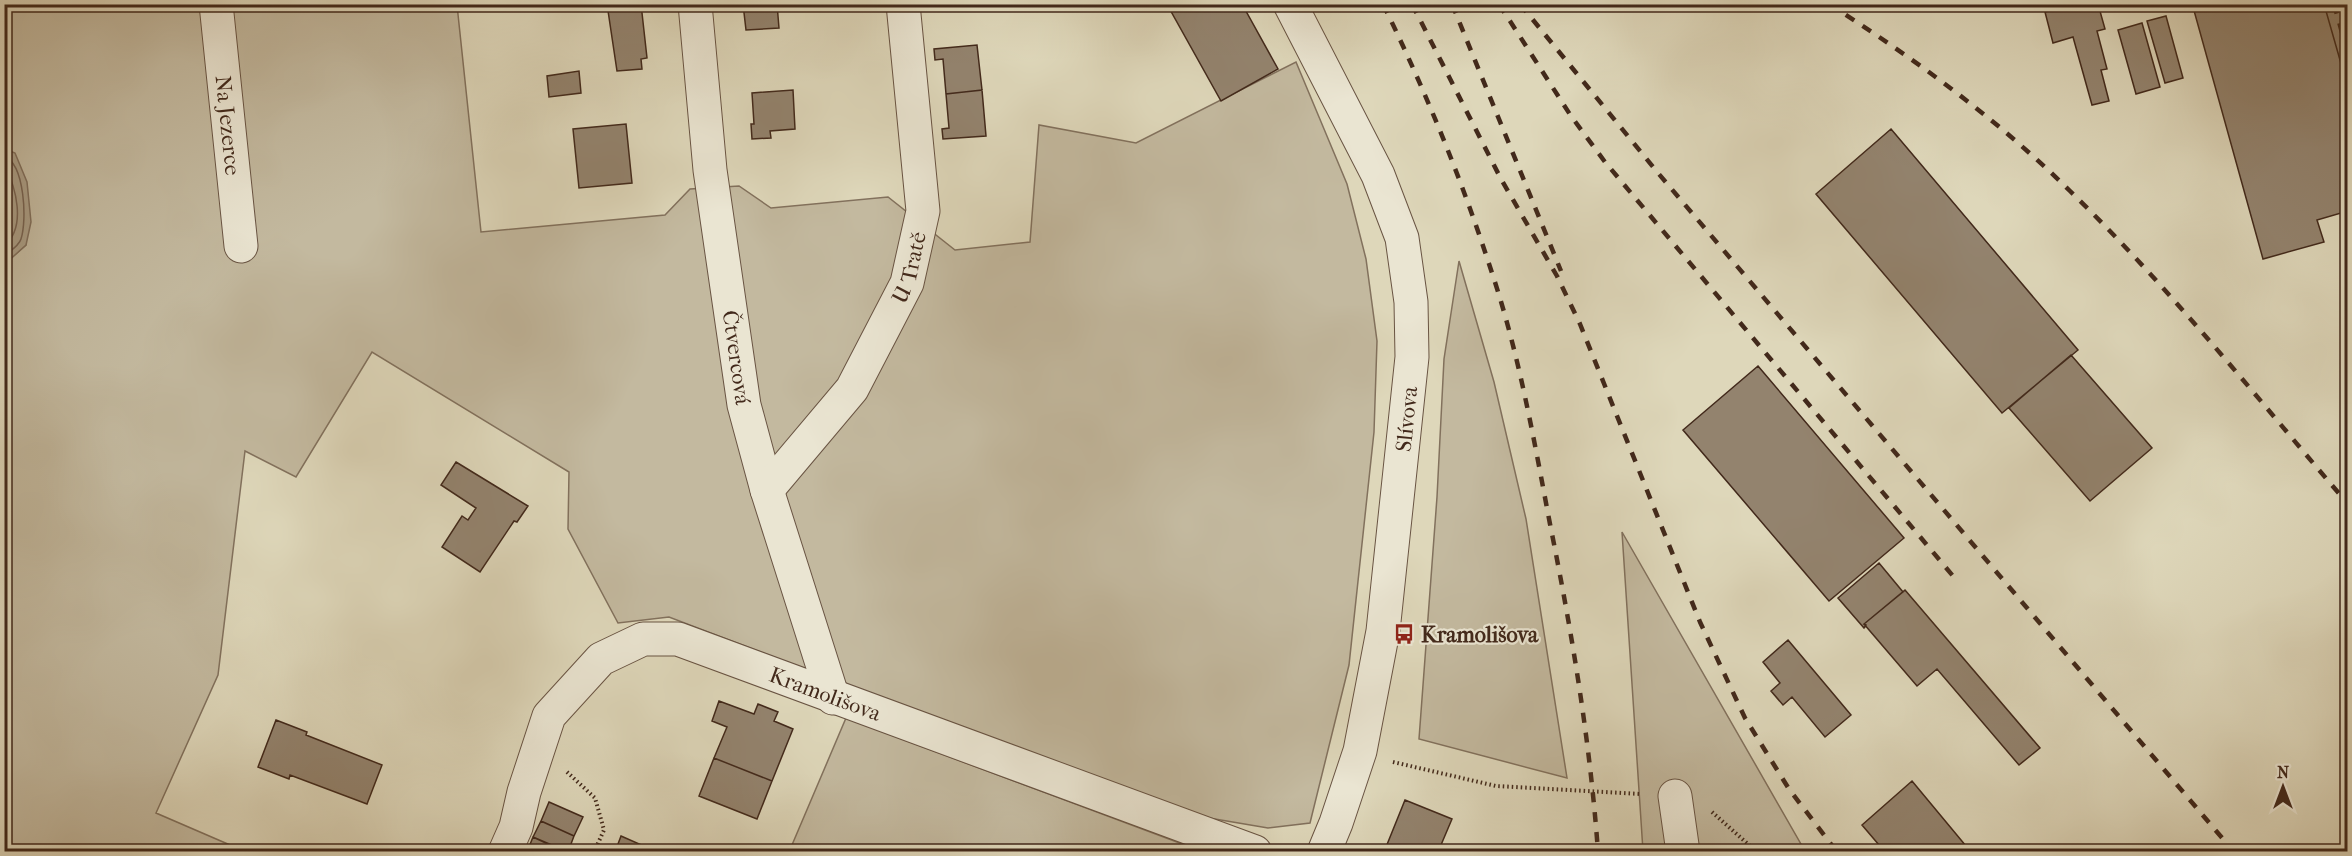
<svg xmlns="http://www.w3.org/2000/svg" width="2352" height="856" viewBox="0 0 2352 856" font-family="'IM FELL French Canon',serif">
<rect width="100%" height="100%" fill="#ded7ba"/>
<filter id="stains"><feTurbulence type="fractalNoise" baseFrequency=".00333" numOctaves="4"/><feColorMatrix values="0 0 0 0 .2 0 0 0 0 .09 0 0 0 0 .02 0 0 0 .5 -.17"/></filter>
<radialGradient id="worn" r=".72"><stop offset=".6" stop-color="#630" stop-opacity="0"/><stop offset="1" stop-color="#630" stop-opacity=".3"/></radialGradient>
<!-- green -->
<path fill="#c3b99f" stroke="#82715d" stroke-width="1.5" d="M5,5H457L481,232L665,215L690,189L739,186L771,208L888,197L955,250L1030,242L1039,125L1136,143L1296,62L1347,184L1366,259L1377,341L1374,432L1349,665L1310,823L1268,828L1209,818L1107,784L669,617L618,623L568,529L569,472L372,352L296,477L245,451L218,675L156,813L244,851H5L4,264L26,245L15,154L5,149Z
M1459,261L1494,382L1526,519L1567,778L1419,739L1437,497L1444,359Z
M1622,532L1801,844L1808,851H1643Z
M846,718L1201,851L789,852Z"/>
<!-- water -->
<path fill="#a99c84" stroke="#806e5a" stroke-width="1.5" d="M5,149L15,153L27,182L31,222L26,245L5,264Z"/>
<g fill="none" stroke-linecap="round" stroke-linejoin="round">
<!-- shore -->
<path stroke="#766250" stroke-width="1.5" d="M4,156C25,164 27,221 21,239C19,246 10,251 4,256
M4,164C16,187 27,227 4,246"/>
</g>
<!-- building -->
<path fill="#93836e" stroke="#42291b" stroke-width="1.5" d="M607,4H641L647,58L641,59L642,69L617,71Z
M743,4H777L779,28L746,30Z
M1172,4H1242L1278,69L1221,101L1168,6Z
M2074,4H2098L2105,29L2097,31L2107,69L2101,70L2109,101L2092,105L2073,37L2053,43L2045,12Z
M2202,4H2324L2348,88V211L2317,220L2324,242L2263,259L2193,7Z
M2324,4H2348V88Z
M2166,16L2183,78L2165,83L2147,21Z
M2142,23L2160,87L2136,94L2118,30Z
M977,45L982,90L946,94L943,59L935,60L934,49Z
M579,71L581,93L549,97L547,76Z
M793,90L795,129L770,131L771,138L752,139L751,124H754L752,93Z
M982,90L986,136L943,139L942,129L949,128L946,94Z
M626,124L632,183L579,188L573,129Z
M1891,129L2078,350L2002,413L1816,194Z
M2071,355L2152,448L2090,501L2009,408Z
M1758,366L1904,538L1829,601L1683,430Z
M456,462L528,506L517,522L514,521L480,572L442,547L462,516L468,520L476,508L441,485Z
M1879,563L1903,592L1864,624L1866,625L1864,628L1838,598Z
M1905,590L2040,748L2019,765L1937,669L1917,686L1864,624Z
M1788,640L1851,715L1825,737L1792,697L1783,705L1771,691L1780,683L1763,662Z
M719,701L754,714L758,704L778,712L774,721L793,729L772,781L714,758L727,727L712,721Z
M276,720L307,732L306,735L382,765L367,804L290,775L289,779L258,767Z
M714,758L772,781L757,819L699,796Z
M1912,781L1971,852H1885L1862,825Z
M1405,800L1452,819L1438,852H1384Z
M549,802L583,817L574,836L541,821Z
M541,821L574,836L568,852L533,837Z
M621,836L653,850L652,852H615Z
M533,837L565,852H527Z"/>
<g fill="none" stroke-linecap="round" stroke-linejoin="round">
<!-- minor casing -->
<g stroke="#695443" stroke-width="35">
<g id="minor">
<path id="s1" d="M216,4L241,246"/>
<path id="s2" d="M695,4L710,170L744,405L767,490L833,698"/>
<path d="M1290,4L1378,175L1402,238L1411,302L1412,357L1383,631L1360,751L1336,823L1324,852"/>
<path id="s3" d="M767,490L852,389L907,283L923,211L903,4"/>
<path d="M1675,796L1683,852"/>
<path id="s4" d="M505,852L516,827L524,792L549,716L601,659L643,639H678L1255,852"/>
</g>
</g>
<!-- path -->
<path stroke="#42291b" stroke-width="4" stroke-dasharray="1.5 3" stroke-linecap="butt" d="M1393,762L1496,786L1641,794
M567,772L595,798L604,830L594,852
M1712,812L1757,852"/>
<!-- minor -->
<use href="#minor" stroke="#eae5d2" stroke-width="33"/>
<!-- rail -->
<path stroke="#42291b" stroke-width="4.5" stroke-dasharray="10 10" stroke-linecap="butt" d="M1383,4C1426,92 1462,180 1492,273C1519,354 1534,440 1550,524C1572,633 1590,741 1598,852
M1412,4L1501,179L1557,276L1580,324L1700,622L1745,718L1789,789L1837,852
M1452,4L1561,271
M1499,4L1571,116L1605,162L1953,576
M1520,4L1658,173L2234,852
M1829,4C1915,59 1997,119 2070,191C2170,288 2257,398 2348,504
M2334,4L2348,54"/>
</g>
<!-- icons -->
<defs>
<g id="bus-bare" transform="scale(1.62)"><path d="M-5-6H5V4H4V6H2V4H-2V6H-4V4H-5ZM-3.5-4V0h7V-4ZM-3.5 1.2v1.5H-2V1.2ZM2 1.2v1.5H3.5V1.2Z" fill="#8f2418" stroke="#eae5d2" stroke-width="2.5" paint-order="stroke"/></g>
</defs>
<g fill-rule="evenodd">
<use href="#bus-bare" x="1404" y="634"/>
</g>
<g text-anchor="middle" stroke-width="4.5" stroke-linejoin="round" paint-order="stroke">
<!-- street labels -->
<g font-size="22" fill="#42291b" stroke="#eae5d2">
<text dy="8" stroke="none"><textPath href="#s1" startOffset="122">Na Jezerce</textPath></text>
<text dy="8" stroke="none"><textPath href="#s3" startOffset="267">U Tratě</textPath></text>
<text dy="8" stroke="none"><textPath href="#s2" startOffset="356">Čtvercová</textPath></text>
<text transform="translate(1406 419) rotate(-84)" y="8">Slívova</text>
<text dy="8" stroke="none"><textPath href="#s4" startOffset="459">Kramolišova</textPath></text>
</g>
<!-- poi labels -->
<g font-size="22" font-weight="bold" fill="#42291b" stroke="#eae5d2" text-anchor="start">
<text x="1421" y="642">Kramolišova</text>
</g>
</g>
<!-- margin -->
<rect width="2352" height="856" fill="none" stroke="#ded7ba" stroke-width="24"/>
<rect x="6" y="6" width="2340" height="844" fill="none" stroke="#42291b" stroke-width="3"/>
<rect x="12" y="12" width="2328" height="832" fill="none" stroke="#42291b" stroke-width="1.5"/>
<!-- north arrow -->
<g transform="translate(2283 787)" stroke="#eae5d2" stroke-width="4.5" paint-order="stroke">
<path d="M0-4.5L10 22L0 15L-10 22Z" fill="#42291b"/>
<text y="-9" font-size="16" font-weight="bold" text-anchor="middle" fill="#42291b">N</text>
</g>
<rect width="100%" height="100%" filter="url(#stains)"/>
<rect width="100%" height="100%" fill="url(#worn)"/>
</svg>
